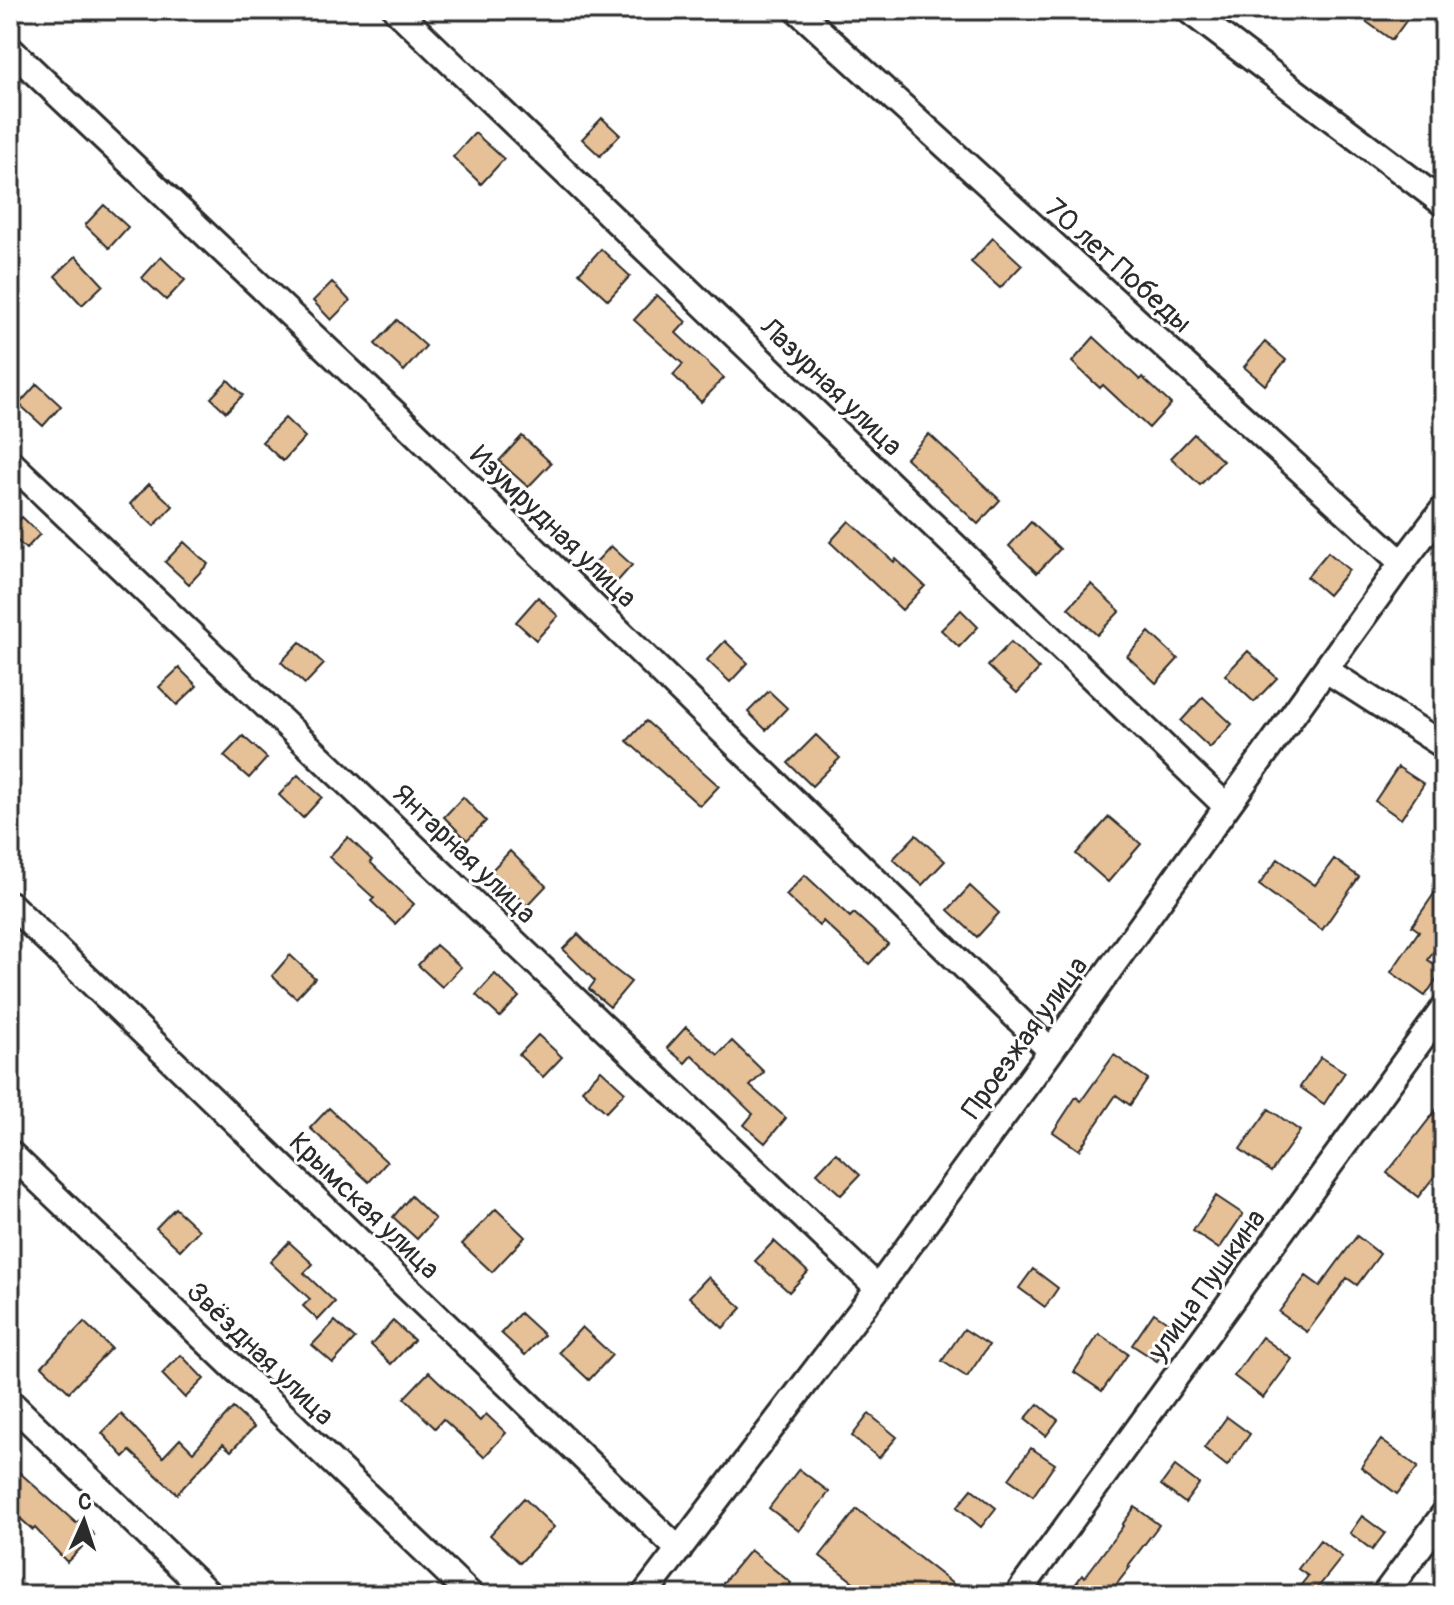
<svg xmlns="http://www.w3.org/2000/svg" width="1454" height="1605" viewBox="0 0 1454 1605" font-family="Pangolin,sans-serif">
<rect width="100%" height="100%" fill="#fff"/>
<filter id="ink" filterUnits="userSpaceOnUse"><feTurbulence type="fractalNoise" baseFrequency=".0125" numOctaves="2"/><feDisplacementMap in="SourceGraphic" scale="16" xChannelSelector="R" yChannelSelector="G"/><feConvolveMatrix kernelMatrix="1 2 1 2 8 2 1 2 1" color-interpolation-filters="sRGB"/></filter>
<g filter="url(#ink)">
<!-- building -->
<path fill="#e6c097" stroke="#2b2b2b" stroke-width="2" d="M1350,10H1414L1392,40Z
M602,118L620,135L600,156L582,139Z
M475,133L504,159L481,184L453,157Z
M104,205L128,227L109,248L85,225Z
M993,238L1022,265L1000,288L971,262Z
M601,249L630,276L608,300L579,273Z
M76,256L103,285L82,305L55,276Z
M161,257L185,280L166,300L142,278Z
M332,282L350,301L331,320L313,301Z
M657,295L686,322L676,333L724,378L701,402L673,375L683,364L634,320Z
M397,320L426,346L404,371L375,344Z
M1094,337L1140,380L1142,377L1171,404L1149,428L1103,385L1100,388L1072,362Z
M1265,342L1286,360L1265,385L1244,367Z
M228,380L243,395L226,412L211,398Z
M37,384L61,406L43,426L19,404Z
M285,418L305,437L283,461L262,442Z
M929,434L1000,500L978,524L906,458Z
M1194,434L1223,461L1200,485L1171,458Z
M522,436L551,463L528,487L499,461Z
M149,484L173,506L154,526L130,504Z
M22,517L40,534L26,549L10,534V530Z
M849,521L894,562L896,559L925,586L902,610L830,542Z
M1031,522L1060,549L1037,573L1009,546Z
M184,542L208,564L189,584L165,562Z
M611,546L632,565L616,583L595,563Z
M1328,552L1349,570L1328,595L1307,577Z
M1091,584L1120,611L1097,635L1068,608Z
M538,597L558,616L536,640L516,622Z
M961,610L978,627L959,647L941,630Z
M1149,632L1178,659L1156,683L1127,656Z
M725,641L748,663L730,682L707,660Z
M300,642L324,664L305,684L281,662Z
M1011,642L1039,669L1017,693L988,666Z
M1248,651L1277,678L1254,702L1225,675Z
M179,668L197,686L177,705L159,687Z
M769,691L787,708L766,730L748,712Z
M1203,697L1232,724L1210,748L1181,721Z
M646,721L719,786L700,806L627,741Z
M816,735L840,758L812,786L788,763Z
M243,736L267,758L249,778L224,756Z
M1398,767L1424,784L1401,819L1375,801Z
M298,775L322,797L303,818L279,795Z
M463,797L486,821L467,840L444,817Z
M1109,817L1141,844L1108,882L1076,854Z
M916,835L945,861L922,885L893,859Z
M348,837L372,860L370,862L414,904L395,924L371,901L374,898L329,857Z
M510,851L546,886L527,906L491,871Z
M1278,859L1315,885L1334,859L1359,877L1322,930L1259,885Z
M805,875L850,917L854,913L888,944L869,964L823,921L819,926L786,895Z
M1444,879V935L1428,960L1443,970L1425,996L1391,972L1419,931L1412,926Z
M970,886L999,913L977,937L948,910Z
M578,934L609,965L631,982L610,1007L589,989L595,981L563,949Z
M436,945L461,967L442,987L418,965Z
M290,955L315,978L296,998L272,976Z
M495,974L519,997L500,1017L476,995Z
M686,1027L718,1055L732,1041L764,1072L750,1086L786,1118L765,1143L744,1125L753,1114L692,1055L685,1063L667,1048Z
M538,1035L562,1057L543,1077L519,1055Z
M1114,1055L1148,1079L1130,1105L1116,1095L1079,1150L1053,1132L1076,1097L1081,1101Z
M1321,1057L1345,1072L1324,1104L1300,1087Z
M601,1070L625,1092L606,1112L582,1090Z
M1444,1100V1164L1418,1197L1387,1173Z
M329,1108L387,1162L369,1182L310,1128Z
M1269,1109L1300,1131L1271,1172L1240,1149Z
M836,1153L860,1175L841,1195L817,1173Z
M411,1196L435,1219L417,1239L393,1217Z
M1216,1196L1243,1214L1219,1249L1193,1231Z
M175,1208L199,1230L180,1250L156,1228Z
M496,1209L525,1237L492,1272L462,1244Z
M1357,1236L1380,1254L1357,1285L1347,1278L1307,1332L1279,1312L1306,1276L1320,1286Z
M774,1241L808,1272L789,1292L755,1261Z
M289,1242L313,1264L304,1273L335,1302L318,1320L303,1306L310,1299L270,1262Z
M1033,1269L1058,1288L1045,1307L1019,1288Z
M708,1277L742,1308L723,1328L689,1297Z
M520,1313L544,1335L525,1355L501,1333Z
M1154,1313L1178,1329L1157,1361L1132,1345Z
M335,1321L355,1339L333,1363L312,1345Z
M393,1321L414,1340L391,1364L371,1345Z
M84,1322L111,1348L69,1392L42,1366Z
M582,1327L612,1355L589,1380L559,1352Z
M964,1329L989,1345L967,1377L942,1361Z
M1099,1334L1128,1354L1102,1391L1074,1372Z
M1262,1337L1292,1359L1263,1398L1234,1376Z
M181,1355L204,1379L185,1398L162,1374Z
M429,1372L480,1421L486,1414L506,1433L484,1457L443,1419L435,1428L404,1398Z
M1038,1404L1058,1420L1046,1436L1025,1419Z
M233,1408L254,1427L231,1451L223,1444L177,1494L130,1451L124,1457L102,1433L121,1414L163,1457L180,1439L193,1452Z
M869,1414L897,1437L879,1458L852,1436Z
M1227,1417L1250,1434L1227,1466L1204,1448Z
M1381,1440L1418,1467L1397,1494L1361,1467Z
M1031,1448L1055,1464L1033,1496L1009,1479Z
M10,1464L76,1523L80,1520L94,1535L67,1562L35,1528L33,1530L10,1509Z
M1175,1466L1199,1484L1185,1503L1161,1485Z
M799,1469L829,1492L799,1531L769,1508Z
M972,1489L996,1508L981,1527L957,1507Z
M524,1498L554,1527L520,1563L490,1535Z
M1135,1507L1159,1525L1128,1566L1130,1567L1108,1595H1068L1082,1575L1085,1577L1123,1526L1122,1525Z
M857,1509L967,1595H870L820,1556Z
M1362,1516L1385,1533L1372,1550L1350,1533Z
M1320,1540L1342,1557L1312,1595H1293L1308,1576L1298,1569Z
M750,1550L791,1583L781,1595H713Z"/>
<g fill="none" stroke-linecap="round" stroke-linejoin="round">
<!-- minor casing -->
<g stroke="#2b2b2b" stroke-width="30">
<path id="minor" d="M396,10L1226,806
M797,10L1402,563
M1188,10L1444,204
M10,49L408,426L1051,1051
M10,462L878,1288
M1326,670L1444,746
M10,904L679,1550
M10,1153L471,1595
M10,1402L210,1595
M644,1595L878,1288L1051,1051L1402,563L1444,508
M1017,1595L1444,1008
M1384,1595L1444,1514"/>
</g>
<!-- minor -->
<use href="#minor" stroke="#fff" stroke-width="24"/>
</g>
</g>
<g text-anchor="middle" stroke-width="6" stroke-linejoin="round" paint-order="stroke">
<!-- street labels -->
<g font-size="28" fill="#2b2b2b" stroke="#fff">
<text transform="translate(1119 265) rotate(42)" y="10">70 лет Победы</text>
<text transform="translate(832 386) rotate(44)" y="10">Лазурная улица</text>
<text transform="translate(554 526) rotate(44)" y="10">Изумрудная улица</text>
<text transform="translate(465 853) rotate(44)" y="10">Янтарная улица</text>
<text transform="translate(1024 1037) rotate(-54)" y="10">Проезжая улица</text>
<text transform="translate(365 1205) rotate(44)" y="10">Крымская улица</text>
<text transform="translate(1206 1284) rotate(-54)" y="10">улица Пушкина</text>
<text transform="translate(261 1353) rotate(44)" y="10">Звёздная улица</text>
</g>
</g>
<!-- margin -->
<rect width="1454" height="1605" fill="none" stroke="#fff" stroke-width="40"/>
<rect x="20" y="20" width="1414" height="1565" fill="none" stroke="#2b2b2b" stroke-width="3" filter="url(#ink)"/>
<!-- north arrow -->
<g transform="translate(84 1521) rotate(3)" stroke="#ffffff" stroke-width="6" paint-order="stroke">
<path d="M0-6L14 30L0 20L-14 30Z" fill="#2b2b2b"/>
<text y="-12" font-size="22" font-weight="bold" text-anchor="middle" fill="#2b2b2b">С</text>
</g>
</svg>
